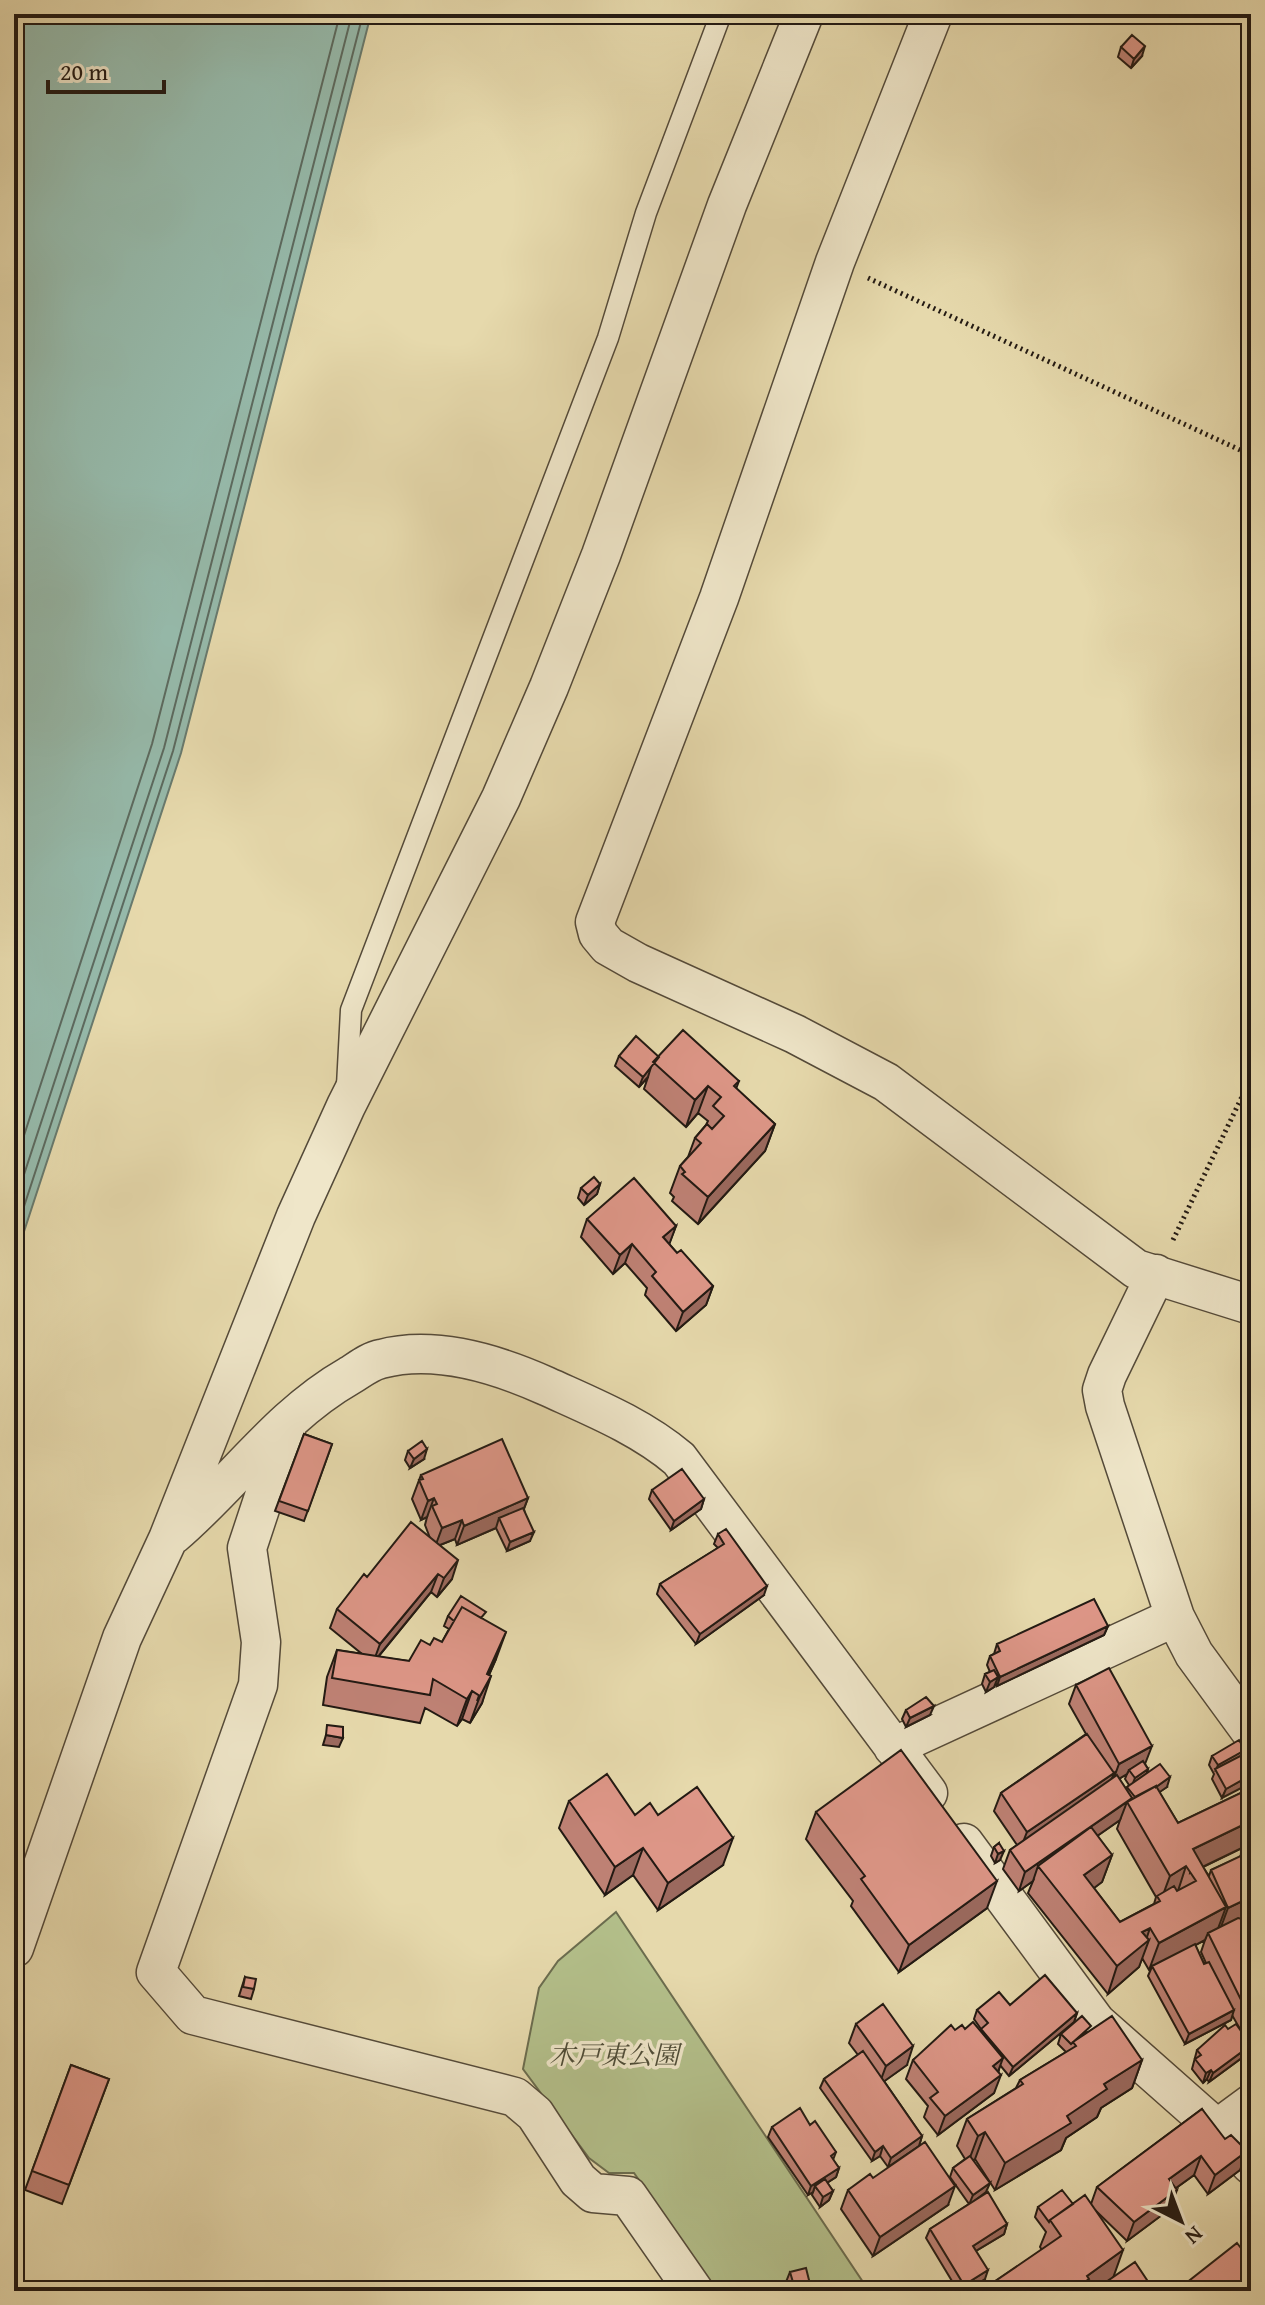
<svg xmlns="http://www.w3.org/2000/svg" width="1265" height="2305" viewBox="0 0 1265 2305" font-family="'Gentium Book Plus','Noto Serif JP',serif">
<rect width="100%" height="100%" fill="#e6d9ac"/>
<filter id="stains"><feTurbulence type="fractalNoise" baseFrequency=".0025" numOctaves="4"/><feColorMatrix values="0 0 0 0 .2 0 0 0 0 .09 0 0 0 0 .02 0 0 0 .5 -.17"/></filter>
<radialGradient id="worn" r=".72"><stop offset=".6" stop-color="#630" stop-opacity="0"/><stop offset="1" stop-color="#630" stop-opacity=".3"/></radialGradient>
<!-- green -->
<path fill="#b3bf8a" stroke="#6b6c4e" stroke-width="2" d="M616,1912L869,2291H716L634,2173H609L589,2158L523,2069L539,1988L558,1961Z"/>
<!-- water -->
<path fill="#96baab" stroke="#687a6e" stroke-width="2" d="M14,14H371L181,753L14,1262Z"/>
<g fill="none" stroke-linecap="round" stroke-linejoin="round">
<!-- shore -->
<path stroke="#5c6a5f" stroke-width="2" d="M14,1166L152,744L340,14
M14,1205L164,748L352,14
M14,1237L173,751L363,14"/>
<!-- service casing -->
<g stroke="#544a39" stroke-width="23">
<path id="service" d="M347,1086L351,1010L608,338L646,213L721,14"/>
</g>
<!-- minor casing -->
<g stroke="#544a39" stroke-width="41">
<path id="minor" d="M933,14L835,262L719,598L595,922L598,934L608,946L638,963L795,1034L886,1082L1136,1269L1251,1305
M1156,1274L1107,1375L1102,1390L1105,1406L1175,1617L1194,1654L1251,1732
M286,1430L247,1548L261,1642L258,1685L156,1972L193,2015L515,2097L535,2114L578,2180L593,2193L628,2196L694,2291
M173,1535C233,1484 279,1416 349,1376C359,1370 370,1361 381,1359C434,1345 497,1364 546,1386C592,1407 640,1426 679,1459L928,1793
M893,1747L1175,1617
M964,1843L1096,2022L1217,2129L1251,2165
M14,1948L122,1638L168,1539L296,1216L346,1106L501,798L549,687L601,555L727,205L804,14
M1217,2129L1251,2104"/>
</g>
<!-- path -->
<path stroke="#231a13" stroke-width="5" stroke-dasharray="2 4" stroke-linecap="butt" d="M868,278L1251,455
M1173,1240L1251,1078"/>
<!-- service -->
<use href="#service" stroke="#efe6c9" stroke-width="20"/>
<!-- minor -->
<use href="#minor" stroke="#efe6c9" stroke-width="38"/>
</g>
<!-- wall -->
<path fill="#be8174" stroke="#231a13" stroke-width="2" fill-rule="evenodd" d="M1121,47L1142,56L1131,68L1118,57Z
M619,1056L659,1057L739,1081L736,1089L775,1124L765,1151L698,1224L672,1201L674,1197L670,1193L680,1166L688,1157L695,1138L706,1125L708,1121L698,1113L686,1127L644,1089L648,1077L639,1087L615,1066Z
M600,1184L597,1194L584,1205L578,1198L581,1188Z
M587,1219L676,1226L669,1244L677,1253L713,1286L706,1305L676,1331L645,1295L647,1288L625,1263L613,1274L581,1237Z
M304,1434L332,1444L304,1521L275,1511Z
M408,1451L424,1459L410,1468L405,1460Z
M421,1475L528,1498L524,1509L530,1541L507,1551L496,1528L457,1545L455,1539L440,1545L452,1579L437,1597L431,1592L378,1657L409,1661L430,1645L442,1642L449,1629L444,1626L448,1616L483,1619L496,1659L489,1675L482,1703L470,1723L462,1719L457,1726L425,1708L420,1723L323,1705L327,1677L337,1650L362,1654L330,1628L337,1609L367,1577L430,1538L425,1525L427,1517L421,1520L412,1499Z
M652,1490L704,1499L701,1509L671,1530L649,1499Z
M718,1534L764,1595L696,1644L657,1594L660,1584L718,1548L714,1544Z
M1108,1626L1104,1635L997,1686L996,1684L994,1687L986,1692L982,1684L985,1674L990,1672L987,1665L990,1656L994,1654L997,1644Z
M1076,1685L1145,1764L1148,1769L1147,1773L1167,1787L1159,1792L1178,1823L1251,1788V1919L1244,1922L1251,2023L1240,2029L1232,2015L1231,2020L1185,2044L1148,1976L1151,1969L1149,1970L1142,1958L1139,1967L1108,1994L1028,1893L1033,1881L1019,1891L1003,1869L1010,1850L1017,1845L994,1811L1001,1793L1086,1734L1069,1704ZM1127,1774L1125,1779L1129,1785L1126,1789L1119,1779ZM1120,1820L1117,1829L1156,1897L1154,1904L1120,1922L1094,1888L1102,1882L1112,1855L1097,1836ZM1248,1845L1245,1851L1241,1854L1240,1857L1211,1870L1209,1876L1203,1867ZM1205,1940L1201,1952L1206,1963L1204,1964L1195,1945Z
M906,1710L930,1715L906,1727L902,1719Z
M1245,1750L1243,1754L1222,1798L1212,1779L1214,1774L1209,1765L1212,1756Z
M569,1801L635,1815H658L723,1865L658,1910L633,1875L605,1895L559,1828Z
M816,1812L987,1908L899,1972L851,1906L853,1901L806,1839Z
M999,1843L1000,1860L995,1863L991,1856L994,1847Z
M245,1977L254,1989L251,1999L239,1996Z
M1010,2005L1077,2013L1074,2022L1009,2076L1000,2065L994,2093L938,2135L924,2117L928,2106L906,2079L913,2060L955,2030L980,2031L981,2029L974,2019L977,2010Z
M856,2024L907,2065L884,2081L922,2136L919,2146L888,2167L880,2156L872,2161L820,2088L824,2079L858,2055L849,2043Z
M1228,2029L1251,2045L1247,2054L1209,2082L1207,2079L1203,2083L1192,2069L1197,2050Z
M1089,2032L1142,2060L1132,2088L1101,2108L1097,2117L1066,2138L1061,2150L995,2190L975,2159L973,2160L986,2192L1007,2224L1004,2234L976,2251L985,2279L966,2291H958L926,2238L930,2229L969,2204L950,2177L953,2168L965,2159L957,2146L967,2119L1016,2088L1020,2080L1066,2052L1058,2044L1061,2034Z
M71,2065L109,2079L62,2204L25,2190Z
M1202,2109L1240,2170L1208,2194L1194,2175L1176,2188L1170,2209L1127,2241L1097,2212L1113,2277L1153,2291H988L991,2284L1042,2250L1040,2247L1046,2232L1035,2217L1038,2207L1091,2204L1097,2187Z
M1251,2110V2135L1242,2126L1245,2116Z
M810,2125L836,2152L833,2160L839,2168L836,2177L827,2183L833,2191L829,2200L820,2207L812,2195L813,2192L808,2195L768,2137L772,2127Z
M873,2178L948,2205L873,2256L841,2209L848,2190Z
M1251,2222V2254L1241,2243L1248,2225Z
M790,2272L810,2284L808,2291H789L786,2282Z"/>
<!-- shaded-wall -->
<path fill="#9b695e" stroke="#231a13" stroke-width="2" d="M1145,46L1142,56L1131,68L1134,59Z
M651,1067L648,1077L639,1087L643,1077Z
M708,1086L698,1113L686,1127L695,1100Z
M775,1124L765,1151L698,1224L708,1197Z
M600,1184L597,1194L584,1205L588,1195Z
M676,1226L669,1245L663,1237Z
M632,1244L625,1263L613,1274L620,1255Z
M713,1286L706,1305L676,1331L683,1312Z
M427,1449L424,1459L410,1468L414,1459Z
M434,1498L427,1517L421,1520L428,1501Z
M528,1498L521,1516L499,1518L496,1528L457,1545L464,1526Z
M704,1499L701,1509L671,1530L674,1521Z
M462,1520L455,1539L435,1547L442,1528Z
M534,1532L530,1541L507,1551L510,1542Z
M458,1560L452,1579L437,1597L444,1578Z
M438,1574L431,1592L373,1663L380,1644Z
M767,1586L764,1595L696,1644L700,1634Z
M1108,1626L1104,1635L997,1686L1000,1677Z
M506,1632L496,1659L477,1701L487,1674Z
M491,1676L482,1703L470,1723L480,1696Z
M998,1677L994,1687L986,1692L990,1682Z
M472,1691L462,1719L457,1726L467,1699Z
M934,1706L930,1715L906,1727L910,1718Z
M326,1735L343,1738L339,1747L323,1745Z
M1152,1746L1145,1764L1129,1770L1127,1774L1112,1783L1119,1764Z
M1245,1750L1241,1759L1216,1770L1218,1765Z
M1148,1769L1145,1779L1131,1788L1135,1778Z
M1114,1773L1107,1791L1020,1850L1027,1832Z
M1251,1775V1783L1222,1798L1226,1789Z
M1170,1777L1167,1787L1134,1810L1137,1800Z
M1127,1802L1120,1820L1044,1873L1038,1866L1033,1881L1019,1891L1025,1872Z
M1251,1821V1844L1249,1842L1248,1845L1190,1873L1193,1849Z
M733,1838L723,1865L658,1910L668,1883Z
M643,1848L633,1875L605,1895L615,1867Z
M1004,1851L1000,1860L995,1863L998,1854Z
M1112,1855L1102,1882L1074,1903L1084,1875Z
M1186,1866L1177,1894L1160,1903L1170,1876Z
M997,1881L987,1908L899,1972L909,1945Z
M1251,1897V1919L1218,1935L1228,1908Z
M1226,1907L1216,1934L1208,1933L1205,1940L1153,1968L1152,1966L1149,1970L1159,1943Z
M1150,1928L1145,1943L1149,1940L1139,1967L1108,1994L1117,1966L1142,1932Z
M1251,2008V2023L1240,2029L1246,2010Z
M1234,2010L1231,2020L1185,2044L1189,2034Z
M1077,2013L1074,2022L1009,2076L1013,2067Z
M1251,2045L1247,2054L1209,2082L1213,2073Z
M913,2046L907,2065L879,2085L886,2066Z
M1003,2058L996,2077L993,2066Z
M1142,2060L1132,2088L1101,2108L1097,2117L1066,2138L1061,2150L995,2190L1005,2163L1104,2084Z
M1211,2070L1207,2079L1203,2083L1206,2073Z
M1001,2075L994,2093L938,2135L945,2116Z
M985,2132L975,2159L968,2163L978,2136Z
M922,2136L919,2146L888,2167L891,2158Z
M883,2146L880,2156L872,2161L875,2152Z
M1247,2151L1240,2170L1208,2194L1215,2175Z
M1201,2156L1194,2175L1162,2198L1169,2179Z
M839,2168L836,2177L817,2189L815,2186L813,2192L808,2195L811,2186Z
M990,2183L986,2192L969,2205L973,2195Z
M955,2186L948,2205L873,2256L880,2237Z
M1177,2190L1170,2209L1127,2241L1134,2222Z
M833,2191L829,2200L820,2207L823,2197Z
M1007,2224L1004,2234L969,2255L973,2246Z
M1123,2250L1113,2278L1094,2291H1072L1087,2276Z
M988,2270L985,2279L966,2291H962L964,2285Z
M810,2284L808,2291H794L795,2289Z"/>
<!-- building -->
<path fill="#dd9687" stroke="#231a13" stroke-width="2" d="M1132,35L1145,46L1134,59L1121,47Z
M683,1030L739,1081L734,1086L775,1124L708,1197L682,1174L685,1172L680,1166L701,1143L695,1138L707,1124L712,1129L724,1116L713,1106L721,1097L708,1086L695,1100L653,1062Z
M636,1036L659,1057L643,1077L619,1056Z
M594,1177L600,1184L588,1195L581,1188Z
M634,1178L676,1226L663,1237L677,1253L681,1250L713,1286L683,1312L652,1276L656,1272L632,1244L620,1255L587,1219Z
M304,1434L332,1444L308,1511L279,1501Z
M502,1439L528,1498L464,1526L462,1520L442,1528L432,1506L437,1504L434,1498L428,1501L419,1480L423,1479L421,1475Z
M422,1441L427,1449L414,1459L408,1451Z
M682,1469L704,1499L674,1521L652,1490Z
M523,1508L534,1532L510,1542L499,1518Z
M411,1522L458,1560L444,1578L438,1574L380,1644L337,1609L364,1574L367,1577Z
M726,1529L767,1586L700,1634L660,1584L724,1544L718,1534Z
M461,1596L486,1612L481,1618L462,1607L454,1621L448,1616Z
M1094,1599L1108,1626L1000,1677L990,1656L1000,1651L997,1644Z
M462,1607L506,1632L487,1674L491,1676L480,1696L472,1691L467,1699L433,1679L430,1695L332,1678L337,1650L409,1661L421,1640L430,1645L434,1638L442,1642Z
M1109,1668L1152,1746L1119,1764L1076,1685Z
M994,1670L998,1677L990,1682L985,1674Z
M926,1697L934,1706L910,1718L906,1710Z
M327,1725L343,1727V1738L326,1735Z
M1087,1734L1114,1773L1027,1832L1001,1793Z
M1239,1740L1245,1750L1218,1765L1212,1756Z
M901,1750L997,1881L909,1945L861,1879L865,1876L816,1812Z
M1246,1753L1251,1761V1775L1226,1789L1215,1769Z
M1143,1761L1148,1769L1135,1778L1129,1770Z
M1160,1764L1170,1777L1156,1787V1786L1135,1797L1127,1787Z
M607,1774L635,1815L650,1803L658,1815L697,1787L733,1838L668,1883L643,1848L615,1867L569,1801Z
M1117,1775L1132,1798L1025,1872L1010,1850Z
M1156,1786L1178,1823L1251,1788V1821L1193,1849L1226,1907L1159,1943L1150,1928L1142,1932L1149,1940L1117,1966L1038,1866L1091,1827L1112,1855L1084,1875L1120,1922L1160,1901L1157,1896L1174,1886L1177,1891L1196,1881L1186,1866L1170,1876L1127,1802Z
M999,1843L1004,1851L998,1854L994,1847Z
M1251,1848V1851L1242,1856L1241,1854Z
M1251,1851V1897L1228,1908L1211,1870Z
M1238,1918L1242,1919L1251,1937V2008L1246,2010L1208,1933Z
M1195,1944L1204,1964L1209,1962L1234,2010L1189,2034L1152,1966Z
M1045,1975L1077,2013L1013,2067L981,2029L988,2023L977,2010L999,1992L1010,2005Z
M245,1977L256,1979L254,1989L243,1987Z
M883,2004L913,2046L886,2066L856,2024Z
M1082,2016L1091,2026L1071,2044L1061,2034Z
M1112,2016L1142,2060L1104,2084L1107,2089L1067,2116L1071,2123L1005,2163L985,2132L978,2136L967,2119L1023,2084L1020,2080L1076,2046L1073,2042Z
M973,2022L1003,2058L993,2066L1001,2075L945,2116L930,2098L938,2092L913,2060L951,2025L955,2030L962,2025L965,2029Z
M1236,2024L1251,2045L1213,2073L1211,2070L1206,2073L1195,2059L1201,2055L1197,2050L1225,2025L1228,2029Z
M863,2051L922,2136L891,2158L883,2146L875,2152L824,2079Z
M71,2065L109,2079L69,2185L32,2171Z
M800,2108L810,2125L815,2121L836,2152L831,2156L839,2168L811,2186L772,2127Z
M1202,2109L1225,2139L1231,2135L1247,2151L1215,2175L1201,2156L1169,2179L1177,2190L1134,2222L1097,2187Z
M1251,2110V2122L1245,2116Z
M925,2142L955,2186L880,2237L848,2190L870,2174L873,2178Z
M970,2156L990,2183L973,2195L953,2168Z
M825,2179L833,2191L823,2197L815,2186Z
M1062,2190L1073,2204L1050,2220L1049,2222L1038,2207Z
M988,2192L1007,2224L973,2246L988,2270L964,2285L930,2229Z
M1085,2195L1123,2250L1087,2276L1089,2279L1072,2291H995L991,2284L1061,2236L1050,2220Z
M1237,2243L1251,2261V2291H1176Z
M1135,2262L1153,2289L1151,2291H1093Z
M806,2268L810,2284L795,2289L790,2272Z"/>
<g text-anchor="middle" stroke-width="7" stroke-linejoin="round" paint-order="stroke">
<!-- park labels -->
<g font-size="26" font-style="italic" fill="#4e4c37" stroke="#efe6c9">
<text x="614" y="2064">木戸東公園</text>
</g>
</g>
<!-- margin -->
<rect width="1265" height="2305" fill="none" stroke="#e6d9ac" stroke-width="48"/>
<rect x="16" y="16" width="1233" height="2273" fill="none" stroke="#231a13" stroke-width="4"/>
<rect x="24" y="24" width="1217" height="2257" fill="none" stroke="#231a13" stroke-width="2"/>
<!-- north arrow -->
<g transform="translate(1181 2221) rotate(138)" stroke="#efe6c9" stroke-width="6" paint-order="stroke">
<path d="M0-6L14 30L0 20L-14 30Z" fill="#231a13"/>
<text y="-12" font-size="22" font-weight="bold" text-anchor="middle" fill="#231a13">N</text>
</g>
<!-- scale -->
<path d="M48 80v12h116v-12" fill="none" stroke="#231a13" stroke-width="4"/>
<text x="60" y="80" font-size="24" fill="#231a13" stroke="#efe6c9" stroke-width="6" paint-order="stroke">20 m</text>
<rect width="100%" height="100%" filter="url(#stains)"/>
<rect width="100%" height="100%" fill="url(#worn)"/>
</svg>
